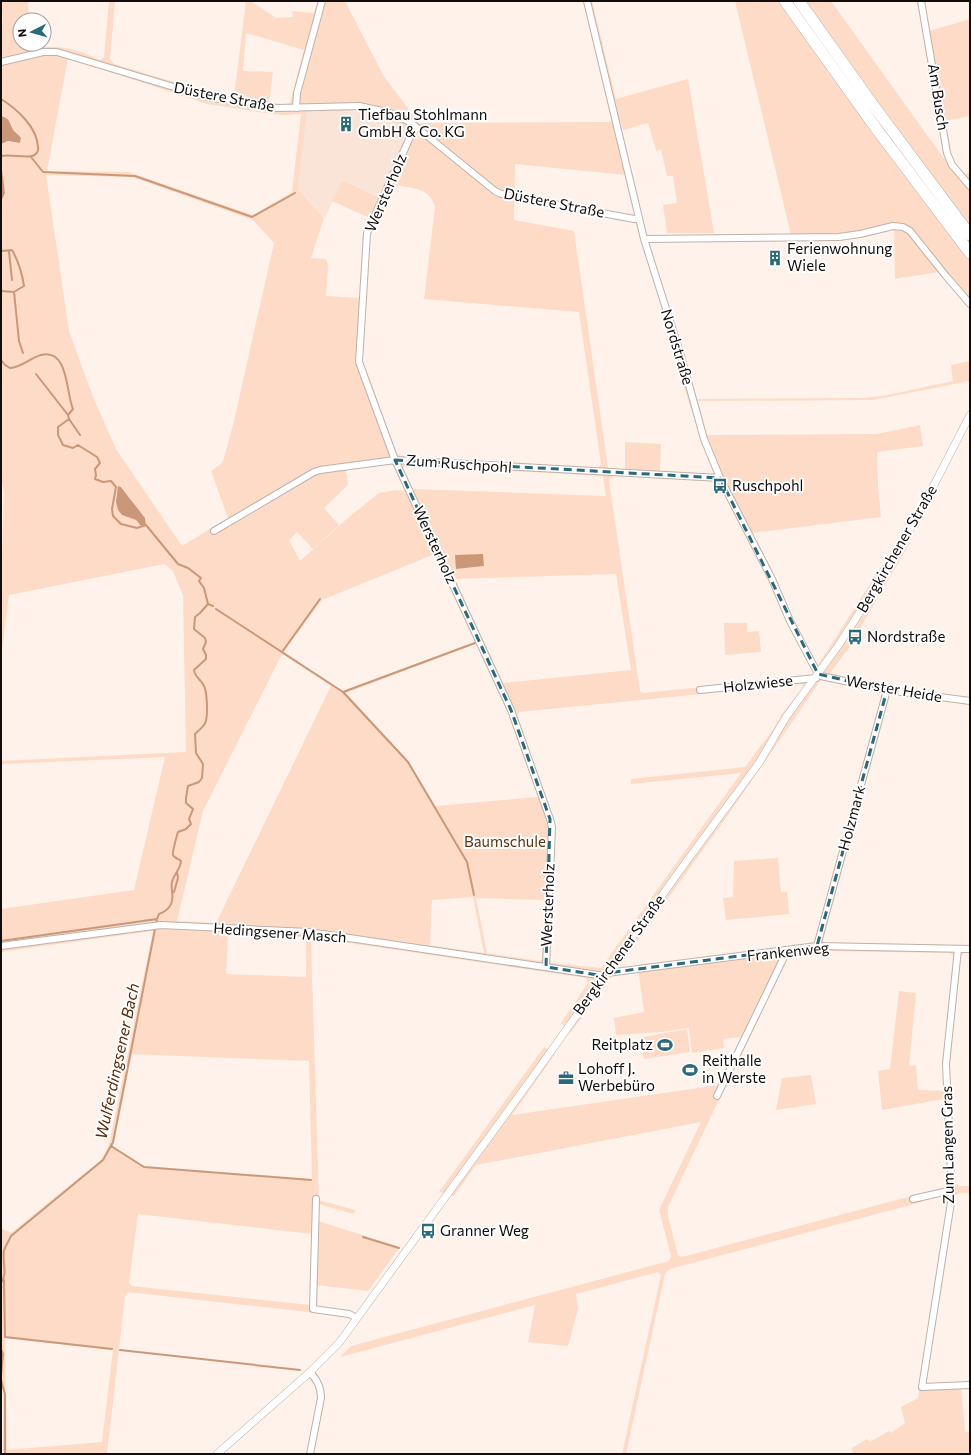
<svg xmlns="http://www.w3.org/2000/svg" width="971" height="1455" viewBox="0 0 971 1455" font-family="Commissioner,sans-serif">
<rect width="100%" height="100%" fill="#fef2eb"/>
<!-- built -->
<path fill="#fae3d7" d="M358,107L410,130L382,199L342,180L325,218L298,189L307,113L309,109Z"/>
<!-- green -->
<path fill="#fddbc7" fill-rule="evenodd" d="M1,1H28L29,20H20V44H31L32,49C56,43 78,49 100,60L104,57L109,1H115L110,59L114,64L214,94L234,97L246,1H251L276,18L293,17L292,11L314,13L318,1H345L383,75L419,123L612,122L583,1H592L616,99L688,79L714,233H667L663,205L677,203L673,176H667L661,150H658L657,153L648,123L623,130L621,122H613L625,175L515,164L514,220L574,231L608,468L613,477L609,480L640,691L643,693L811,676L900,537L910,543L863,623L855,640L830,673L864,681L861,689L821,680L726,818L617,969L610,979L571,1032L561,1023L588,983L586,978L315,938L311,941L319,1200L355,1210L354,1214L319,1204L318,1221L400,1247L368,1291L316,1285V1303L318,1306V1313L128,1292L125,1296L107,1454H3V1391L1,1390V1228L11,1233L102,1159L109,1145L153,931L1,952V909L134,890L165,757L1,764V761L186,752L183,596L173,571L164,564L9,595L1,657V588L4,492L1,478V202L5,193L1,162V144L8,141L20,143L21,141V138L12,129L6,117L1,116V29C5,19 1,11 1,1ZM246,33L304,50L290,103L286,105L269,103L273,72L243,71ZM68,58L207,104L272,114L287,115L301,114L292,192L253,215L128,172L47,171ZM358,107L410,130L382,199L342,180L332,201L372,219L382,199L394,185C411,188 430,187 435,207L424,299L579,312L601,464L598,468L401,456L396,453L363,368L360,298L326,296L328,266L326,259L311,258L324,218L298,189L307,113L309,109ZM46,175L129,177L135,178L253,220L274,243L233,425L224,458L222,463L211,471L228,518L182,546L116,449L93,397L69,331ZM390,464L394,466L406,491L396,490L379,493L349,517L300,561L289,540L297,532L313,549L339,525L324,508L348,485L346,470ZM406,465L603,476L606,496L413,489L403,468ZM121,486L145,518L138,524L136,520L122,515L117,492ZM435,554L477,641L343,691L284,652L322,600ZM456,555H483L484,566L457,569ZM616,574L631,670L503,683L455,579ZM478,643L507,708L538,797L435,806L409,762L346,693ZM282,654L331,686L216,923L177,921L203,811ZM802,684L804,687L783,712L774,728L745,767L631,779V784L741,773L601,968L552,963L549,959L554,823L517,716L519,712ZM473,897L484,953L430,945L432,900ZM476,898L545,900L542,958L540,961L487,953ZM228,934L302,937L306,940V977L226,974ZM132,1054L309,1061L312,1179L144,1167L113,1147ZM138,1214L312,1234L310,1305L132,1286L129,1283ZM5,1338L113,1350L102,1442L7,1450L6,1394L5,1388Z
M735,1H831L945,160L918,1H924L929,31L970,19V116L944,121L950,153L953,161L965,174L970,173V308L939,272L895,279L894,223L857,232L832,234L791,235Z
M970,361V381L873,400L698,401L707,435L877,434L920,425L923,446L877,452L878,486L881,517L752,533L722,474L707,435L703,447L679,371L688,370L697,399L863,398L883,396L953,381L951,365Z
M625,442L661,444L660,471L625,469Z
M724,623H747V632L759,631L761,652L725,655Z
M877,719L883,720L823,940L825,943L970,945V953H964L960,957L952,1035L946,1034L954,957L950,953L823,951L819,943Z
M778,858L781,892H787L789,914L726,920L723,898L733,897L734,861Z
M791,946V954L786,958L668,1207V1216L678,1255L682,1257L923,1193L922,1202L670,1269L665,1274L626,1454H622L661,1275L658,1272L576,1294L578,1309L568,1346L528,1342L535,1305L340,1357L351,1346L669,1261L671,1256L659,1210L701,1122L476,1165L454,1196L439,1192L544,1047L555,1054L512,1115L719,1085L741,1037L723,1039L724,1048L692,1053L689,1028L662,1032L616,1035L614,1018L644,1012L639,976L712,966L639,976L638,968Z
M899,991L916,993L909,1066L916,1065L918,1090L944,1091L943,1066L949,1065L955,1183L959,1186H970V1193H959L955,1197L926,1381L929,1384L961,1388L965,1432L970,1431V1454H853L852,1448L867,1439L870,1442L889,1431L891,1433L905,1423L901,1407L918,1398L949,1198L946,1196V1187L948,1184L944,1099L882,1110L878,1071L890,1069Z
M687,1029L690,1052L644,1059L639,1038Z
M811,1075L816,1104L776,1110L782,1078Z"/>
<!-- water -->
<path fill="#cb9779" d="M1,116C11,118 9,124 14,131C16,133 19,135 21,138L20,143L8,141L1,144Z
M1,162L5,193L1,202Z
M118,486L121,487L145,518L146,526L140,525L136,520L122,515L118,510L116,502Z
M483,554L484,566L456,569L455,555Z"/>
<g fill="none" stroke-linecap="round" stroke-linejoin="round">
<!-- stream -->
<path stroke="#cb9779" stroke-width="2" d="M1,99C17,109 37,127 38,147C39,151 36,155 32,156C24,158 11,154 1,156
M31,157L43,172L135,176L252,217L295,193
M1,251L12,250C19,262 22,273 24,286L14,292L1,291
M9,251L12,280
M14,292L19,341L23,353
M1,360L5,365L10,368C22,367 30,358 41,355C69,348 66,394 73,409L68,415L69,419L58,427V435L63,445L73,448L78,445L97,457L100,463L95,469L96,475L95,479L103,482L111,481L116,487L112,509L113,516L121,524L137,528L146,525L178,564L188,568L201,578L199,581L204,588L208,604L200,613L195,617L194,629L205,638L206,642L203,649L206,655V659L194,670C195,678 201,679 204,686C207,692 209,719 204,725C202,728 198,731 195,734L196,753L203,764L202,778L199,782L188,786L186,798V803L193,809L189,819L191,824L186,829L178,832C177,835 172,853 173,855C174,858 179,859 181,861C180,871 174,873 172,882C171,885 172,888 172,891C174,903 170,910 159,914L157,919L113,1142L103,1160L11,1236C9,1241 5,1246 4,1251C2,1262 8,1274 1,1283
M36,374L68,415
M69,419L80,435
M208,604L213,606
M216,609L343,692L408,762L467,862L474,895
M282,652L320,599
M343,692L475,643
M174,892L178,878L177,872
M1,941L157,919
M111,1146L144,1167L311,1180
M363,1237L399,1248
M4,1280L5,1337L112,1349
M1,1349L3,1354L1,1375
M120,1350L300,1370
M1,1380L5,1394V1454"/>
<!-- minor casing -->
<g stroke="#bfb1a9" stroke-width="8">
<path id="minor" d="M587,1L644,239L681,356L704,439L720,478L772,579L790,621L818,674L821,676L887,690L970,701
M921,1L947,153L952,165L970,186
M1,62L43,52H57L207,97L277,108L359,106L387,112L408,121L415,126L495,191L501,194L634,219L639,218
M296,108L297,93L322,1
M415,126L367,233L359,362L395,460L511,710L550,819L552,827L546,967
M644,239L839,237L860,234L893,226L903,227L910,231L946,276L970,304
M214,531L314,472L320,470L395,460L720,478
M700,690L816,678
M1,946L161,925L309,932L605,976
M817,946L887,690
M958,949L946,1064L952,1196L922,1387L970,1385
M607,973L817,946L970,949
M717,1096L787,951
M316,1199L313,1309L349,1314L357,1318
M913,1199L952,1190
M310,1372C317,1380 321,1387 321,1398L310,1454"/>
</g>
<!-- tertiary casing -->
<g stroke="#bfb1a9" stroke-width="8">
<path id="tertiary" d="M217,1454L310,1372L339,1343L532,1078L678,873L759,763L786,717L838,646L876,587L918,516L970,415"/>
</g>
<!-- motorway casing -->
<g stroke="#bfb1a9" stroke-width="12">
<path id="motorway" d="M785,1L878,131L970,253
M799,1L873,105L970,235"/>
</g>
<!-- minor -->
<use href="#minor" stroke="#fff" stroke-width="6"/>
<!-- tertiary -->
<use href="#tertiary" stroke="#fff" stroke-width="7"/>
<!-- motorway -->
<use href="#motorway" stroke="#fff" stroke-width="11"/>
</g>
<!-- marked area -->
<path fill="none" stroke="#276a7c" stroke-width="3" stroke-dasharray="8 5" stroke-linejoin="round" d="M395,460L720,478L818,674L887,690L817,946L607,973L605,976L546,967L550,819L511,710Z"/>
<!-- icons -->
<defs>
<g id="building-bare" transform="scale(1.2)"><path d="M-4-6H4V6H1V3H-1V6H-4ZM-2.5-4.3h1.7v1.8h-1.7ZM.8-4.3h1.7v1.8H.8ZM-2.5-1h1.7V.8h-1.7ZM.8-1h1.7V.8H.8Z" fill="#276a7c" stroke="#fff" stroke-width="2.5" paint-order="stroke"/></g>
<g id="bus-bare" transform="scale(1.2)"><path d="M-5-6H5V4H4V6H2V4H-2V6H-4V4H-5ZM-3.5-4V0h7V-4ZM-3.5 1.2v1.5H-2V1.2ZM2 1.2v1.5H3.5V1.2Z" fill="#276a7c" stroke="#fff" stroke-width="2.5" paint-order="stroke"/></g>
<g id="stadium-bare" transform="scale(1.2)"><path d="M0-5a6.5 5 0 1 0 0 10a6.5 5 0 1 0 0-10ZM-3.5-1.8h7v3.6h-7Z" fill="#276a7c" stroke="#fff" stroke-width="2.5" paint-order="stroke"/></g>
<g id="office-bare" transform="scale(1.2)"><path d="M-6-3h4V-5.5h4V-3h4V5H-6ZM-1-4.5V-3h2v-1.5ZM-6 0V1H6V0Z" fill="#276a7c" stroke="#fff" stroke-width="2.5" paint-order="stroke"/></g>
</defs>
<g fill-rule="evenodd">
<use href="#building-bare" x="346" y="124"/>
<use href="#building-bare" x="775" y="258"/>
<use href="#bus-bare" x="720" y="486"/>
<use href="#bus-bare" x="855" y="637"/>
<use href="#stadium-bare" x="665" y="1045"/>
<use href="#stadium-bare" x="690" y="1070"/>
<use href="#office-bare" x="566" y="1078"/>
<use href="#bus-bare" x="428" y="1231"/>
</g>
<g text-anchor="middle" stroke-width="4" stroke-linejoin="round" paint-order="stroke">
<!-- street labels -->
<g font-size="15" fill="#120d0a" stroke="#fff">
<text transform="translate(224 97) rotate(11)" y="5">Düstere Straße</text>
<text transform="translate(938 97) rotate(81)" y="5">Am Busch</text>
<text transform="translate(386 193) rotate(-67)" y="5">Wersterholz</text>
<text transform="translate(554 203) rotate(11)" y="5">Düstere Straße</text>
<text transform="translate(677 347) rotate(73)" y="5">Nordstraße</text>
<text transform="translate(459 464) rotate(4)" y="5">Zum Ruschpohl</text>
<text transform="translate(435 545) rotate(65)" y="5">Wersterholz</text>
<text transform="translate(897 549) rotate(-60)" y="5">Bergkirchener Straße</text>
<text transform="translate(758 684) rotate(-6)" y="5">Holzwiese</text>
<text transform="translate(894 689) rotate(10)" y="5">Werster Heide</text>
<text transform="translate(852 818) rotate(-75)" y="5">Holzmark</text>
<text transform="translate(548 905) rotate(-88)" y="5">Wersterholz</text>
<text transform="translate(280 933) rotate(4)" y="5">Hedingsener Masch</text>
<text transform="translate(788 952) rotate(-6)" y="5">Frankenweg</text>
<text transform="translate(619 955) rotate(-54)" y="5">Bergkirchener Straße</text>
<text transform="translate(948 1145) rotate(-91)" y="5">Zum Langen Gras</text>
</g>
<!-- poi labels -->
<g font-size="15" fill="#120d0a" stroke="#fff" text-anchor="start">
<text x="358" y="120">Tiefbau Stohlmann<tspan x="358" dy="17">GmbH &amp; Co. KG</tspan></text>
<text x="787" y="254">Ferienwohnung<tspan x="787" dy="17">Wiele</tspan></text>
<text x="732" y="491">Ruschpohl</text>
<text x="867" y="642">Nordstraße</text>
<text x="653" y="1050" text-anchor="end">Reitplatz</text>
<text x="702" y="1066">Reithalle<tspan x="702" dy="17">in Werste</tspan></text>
<text x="578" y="1074">Lohoff J.<tspan x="578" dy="17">Werbebüro</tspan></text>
<text x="440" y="1236">Granner Weg</text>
</g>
<!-- park labels -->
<g font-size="15" fill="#60300c" stroke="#fff">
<text x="505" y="847">Baumschule</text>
</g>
<!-- water labels -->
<g font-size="16" font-style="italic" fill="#5c2b07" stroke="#fff">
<text transform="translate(117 1061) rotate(-78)" y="6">Wulferdingsener Bach</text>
</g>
</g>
<!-- border -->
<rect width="971" height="1455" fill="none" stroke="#120d0a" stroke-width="4"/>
<!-- north arrow -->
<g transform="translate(32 32) rotate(264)"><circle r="19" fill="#ffffff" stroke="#a09e9d"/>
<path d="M0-3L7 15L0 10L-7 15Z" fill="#276a7c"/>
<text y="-6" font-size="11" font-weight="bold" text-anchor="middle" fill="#120d0a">N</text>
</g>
</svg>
